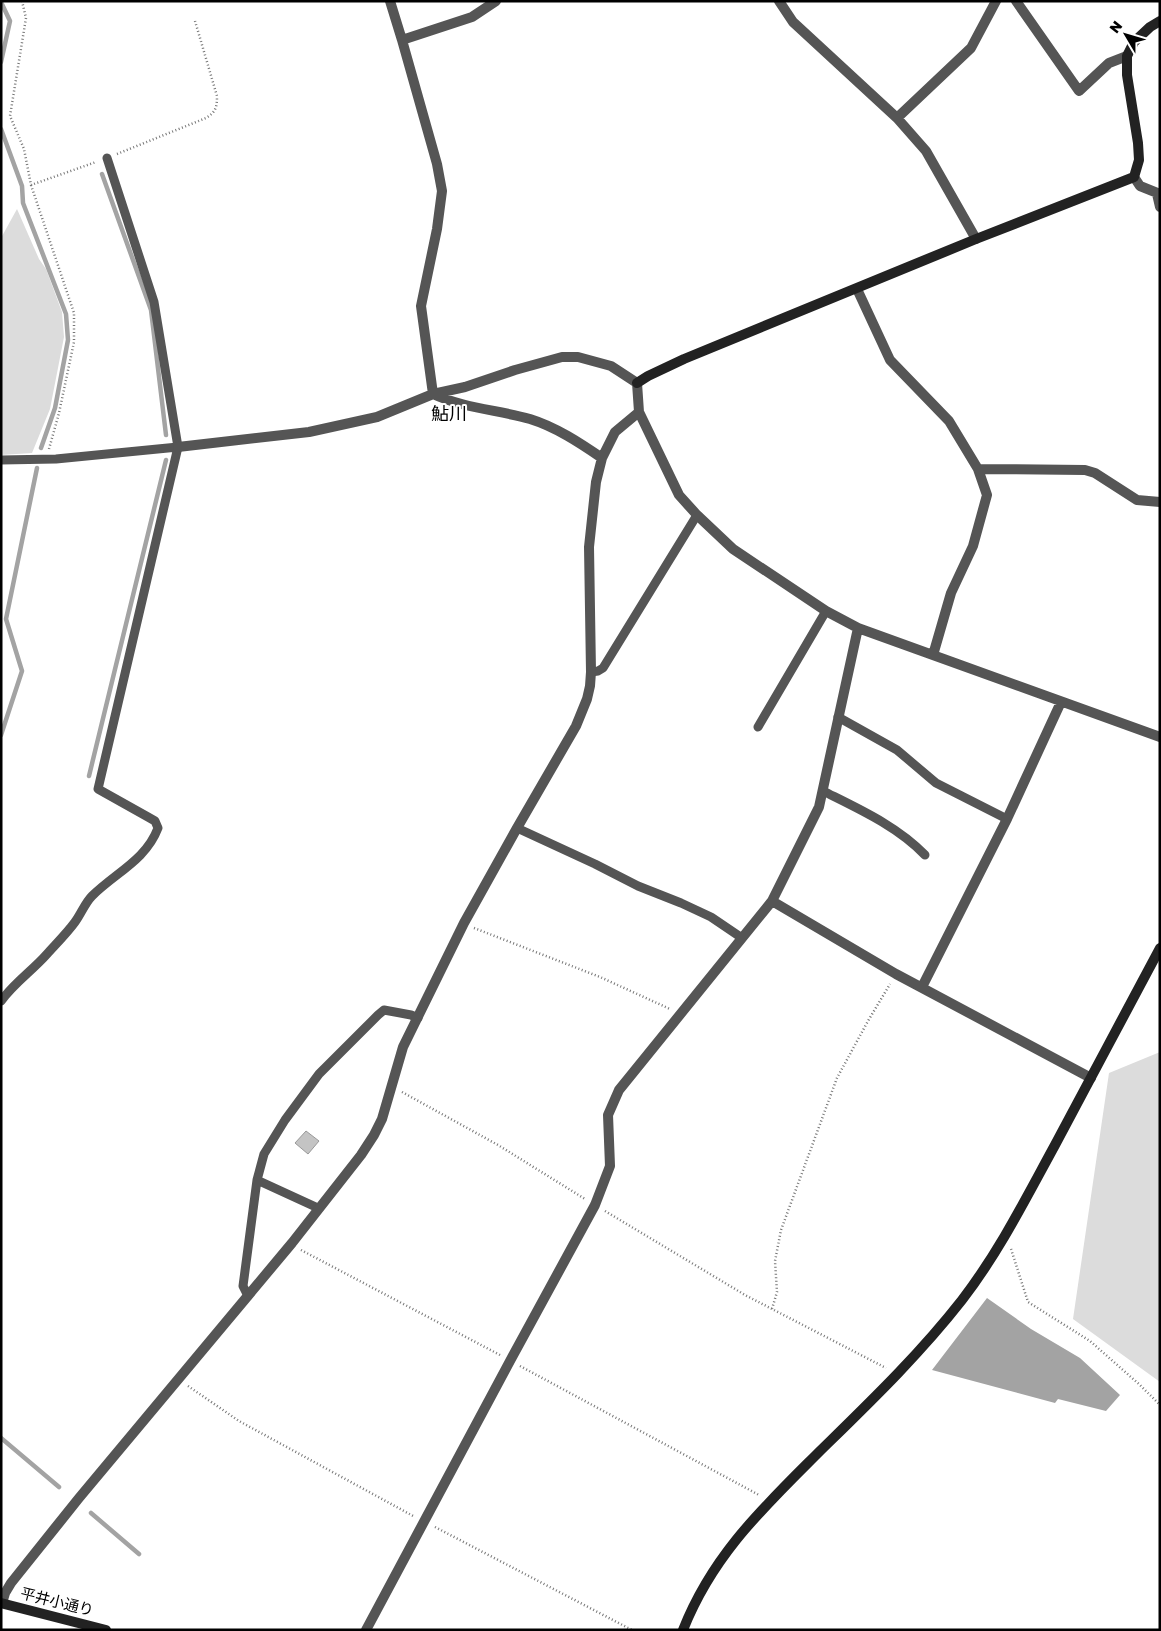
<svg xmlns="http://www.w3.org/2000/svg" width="1161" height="1631" viewBox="0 0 1161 1631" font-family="'Golos Text','Noto Sans JP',sans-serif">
<rect width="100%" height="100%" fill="#fff"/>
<!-- green -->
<path fill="#dcdcdc" d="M17,209L39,259L46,269L62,312L64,337L50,409L32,453L1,455V238Z
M1160,1052V1382L1073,1319L1109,1073Z"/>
<!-- water -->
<path fill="#a3a3a3" d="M987,1298L1031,1329L1080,1358L1120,1395L1106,1411L1058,1399L1055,1403L932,1370Z"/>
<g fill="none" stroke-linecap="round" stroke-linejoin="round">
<!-- stream -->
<path stroke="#a3a3a3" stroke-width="4.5" d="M1,2L10,21L1,62
M1,129L22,186L23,203L66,314L68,340L55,408L41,448
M102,174L151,310L166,435
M1,735L22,671L6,619L37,468
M89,776L166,460
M1,1438L59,1487
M91,1513L139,1554"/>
</g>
<!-- building -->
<path fill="#c4c4c4" stroke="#999" d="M306,1131L319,1141L308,1154L295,1143Z"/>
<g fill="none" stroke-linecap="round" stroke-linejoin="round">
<!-- path -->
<path stroke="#777" stroke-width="2.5" stroke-dasharray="1 2.5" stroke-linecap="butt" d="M22,1L26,18L10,116L24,149L31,185L96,162
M117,154L206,118C216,112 217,107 217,96L195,21
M31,185L74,313V342L59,413L49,449
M474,928L600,977L670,1009
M402,1092L498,1145L585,1199
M605,1211L745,1295L886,1368
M1011,1249L1028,1302L1090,1341L1140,1385L1160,1405
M301,1250L500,1355
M772,1309L777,1292L775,1261L781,1230L837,1078L868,1021L890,984
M520,1366L759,1495
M188,1386L239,1421L415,1517
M435,1527L632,1630"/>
<!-- lane -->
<path stroke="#555" stroke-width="9" d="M1,460L56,459L178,447
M591,672L598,671L603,668L697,515
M838,717L897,750L936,783L1007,819
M758,727L826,611
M823,791C859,809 897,826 925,855
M517,828L595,864L638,886L681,903L711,917L742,938
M1,1001C14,983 33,970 47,954C56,944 67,933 75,922C81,914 85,903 92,896C115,873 146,860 158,828L155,821L148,817L98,789L178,447L154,302L107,158
M257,1180L318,1208
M248,1296L243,1286L257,1180L264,1154L285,1120L319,1074L378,1015L384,1010L411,1015L418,1018"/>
<!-- street -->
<path stroke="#555" stroke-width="10" d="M390,1L402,40L437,164L442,191L437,229L421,306L433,394C463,408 498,410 530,419C556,427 580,443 602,458
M779,1L793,22L897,118L926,151L976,239
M1016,1L1079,91L1109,63L1127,56
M402,40L472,17L496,1
M897,118L971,48L996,1
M1134,177L1140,186L1160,194
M1157,194L1160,207
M857,289L890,360L949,421L978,469L987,495L973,546L951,593L933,655
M178,447L309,432L377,417L433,394L465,387L515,370L562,357H578L611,366L637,383L639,412L679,495L697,515L733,549L826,611L858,628L1160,737
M978,469L1085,470L1095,473L1137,500L1160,502
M772,901L896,974L1091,1078
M922,987L1007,819L1061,702
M2,1603L5,1593L11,1583L79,1498L292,1243L361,1155L374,1135L382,1119L403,1047L464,923L517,828L576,726L587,699L590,686L591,672L589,547L596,482L602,458L615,432L639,412
M366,1630L510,1361L595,1205L610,1166L608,1115L619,1090L772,901L819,807L858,628"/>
<!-- secondary -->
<path stroke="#222" stroke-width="10" d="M637,383L648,376L684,359L976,239L1134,177L1139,160L1138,143L1127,75V56L1134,42L1150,27L1160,21
M1,1603L106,1630
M683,1630C713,1554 764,1507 820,1451C869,1403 919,1355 962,1300C999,1252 1026,1198 1055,1145C1090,1079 1125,1014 1160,948"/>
</g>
<g text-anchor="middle" stroke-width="4" stroke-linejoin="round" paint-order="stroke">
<!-- street labels -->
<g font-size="15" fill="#000" stroke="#fff">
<text transform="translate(57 1602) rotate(14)" y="5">平井小通り</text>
</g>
<!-- quarter labels -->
<g font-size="18" fill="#000" stroke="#fff">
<text x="449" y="420">鮎川</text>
</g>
</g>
<!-- border -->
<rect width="1161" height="1631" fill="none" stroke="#000000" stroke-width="5"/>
<!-- north arrow -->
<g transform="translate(1126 35) rotate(308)" stroke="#ffffff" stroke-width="4" paint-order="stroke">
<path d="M0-4L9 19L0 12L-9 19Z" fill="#000000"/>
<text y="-8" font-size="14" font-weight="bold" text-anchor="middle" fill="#000000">N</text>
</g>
</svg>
